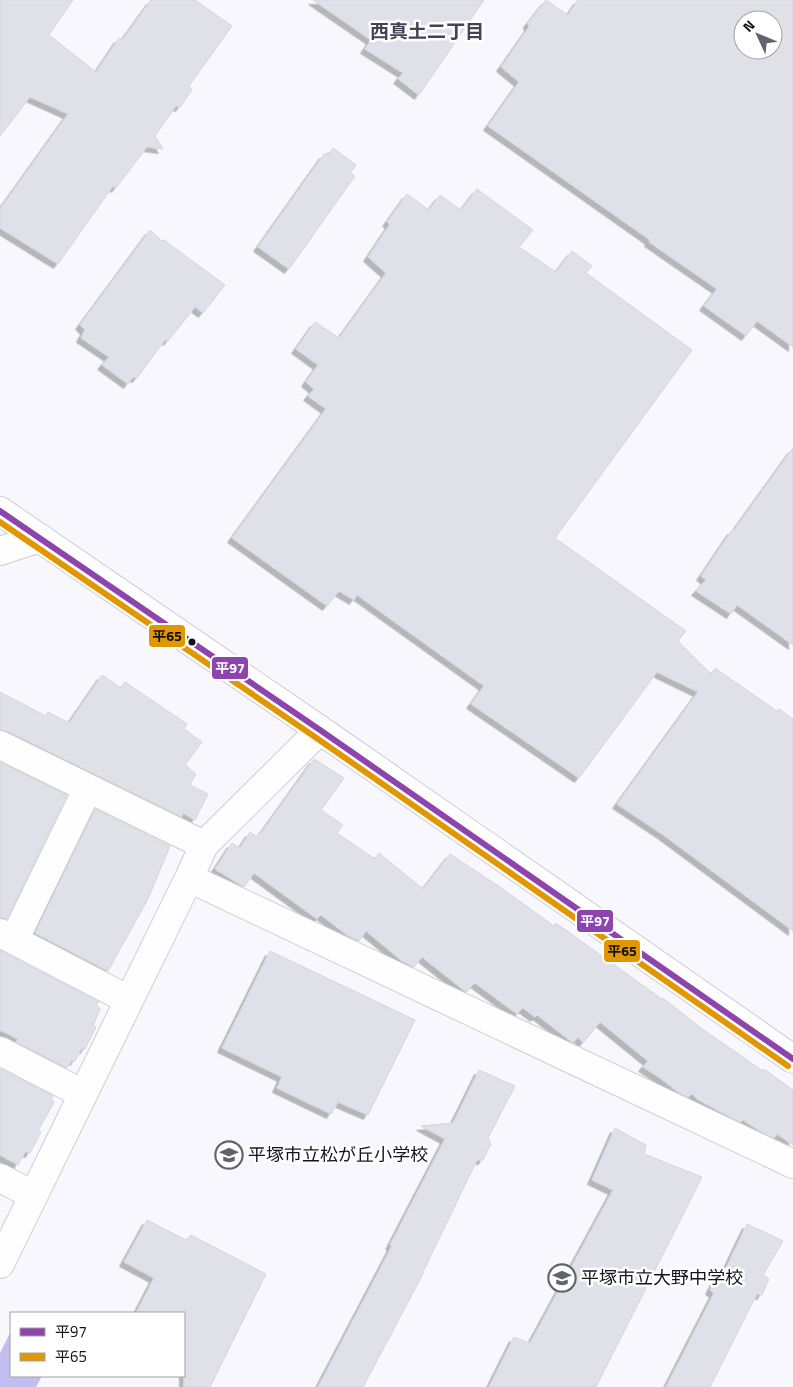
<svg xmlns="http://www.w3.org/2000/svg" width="793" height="1387" viewBox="0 0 793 1387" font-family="'Titillium Web','Noto Sans JP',sans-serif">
<defs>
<filter id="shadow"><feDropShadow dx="-4.5" dy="4.5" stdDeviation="0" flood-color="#0004"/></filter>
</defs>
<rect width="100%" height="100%" fill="#f7f7fd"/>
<!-- water -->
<path fill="#c2beef" d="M11,1331V1376H42L36,1387H0V1353Z"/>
<!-- building -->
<path fill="#e0e0e8" stroke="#d5d5dd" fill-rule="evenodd" filter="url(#shadow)" d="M0,0H73L49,35L96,72L119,38L123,39L151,0H195L232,26L189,86L192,90L180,107L176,106L155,136L163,149L147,147L116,188L113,186L58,264L0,228V209L68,114L30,97L0,136Z
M313,0H484L419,95L398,79L403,73L365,49L371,40Z
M546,0L568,15L578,0H793V347L757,321L746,336L704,306L717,289L649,242L650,240L488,126L519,82L501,67L529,27L528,23ZM743,20H773V50H743Z
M333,148L356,165L350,173L355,176L289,269L258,247L324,154L328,155Z
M477,189L533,230L519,247L556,272L572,251L592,266L586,273L692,350L555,538L686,631L678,641L711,674L715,668L777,711L779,709L793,719V931L662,834L617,804L698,692L657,672L579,778L471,704L484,686L357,595L354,600L339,591L327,606L232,538L326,409L308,396L314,389L306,382L318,365L296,349L315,322L339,338L386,273L368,257L390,224L387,222L407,194L429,210L440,195L461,210Z
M150,230L162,241L164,240L225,285L203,313L195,307L168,341L165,340L137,378L133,377L128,384L102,365L109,357L81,338L85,330L80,325Z
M793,448V645L737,605L731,614L696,591L706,580L701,576L732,530H734Z
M102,675L121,688L125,682L187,724L184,729L202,742L185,765L196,774L190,785L208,794L195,820L183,813L182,817L7,731L0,730V692L46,716L48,712L69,723Z
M314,759L344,778L321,810L343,825L337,833L375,859L379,853L423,889L450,854L500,887L554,926L556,923L662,999L663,998L701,1028L763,1071L764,1069L793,1090V1145L777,1134L774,1138L763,1133L743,1120L741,1122L732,1118L697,1099L692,1094L688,1097L678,1092L660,1078L643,1067L648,1061L600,1022L583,1043L578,1037L573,1043L537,1015L535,1017L523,1008L517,1014L475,983L466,992L422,957L414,967L402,961L366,931L359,941L347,935L321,915L317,919L254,873L244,887L215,869L232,843L240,848L250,832L257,837L259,832L261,833Z
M0,762L67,795L7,919L0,917Z
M95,809L170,846L148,899L108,971L35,933Z
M0,951L99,1002L96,1005L100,1009L93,1026L96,1027L85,1049H81L75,1061L72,1060L67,1068L16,1042L18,1039L0,1030Z
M270,951L415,1020L368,1115L338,1102L331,1114L277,1088L282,1077L222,1048Z
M0,1069L53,1096L51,1099L54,1102L38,1131L41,1132L30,1153L25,1152L18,1165L0,1155Z
M479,1070L515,1086L488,1138L491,1144L483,1160H477L423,1272H424L363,1387H318L392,1246L390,1245L445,1139L421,1126L453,1123Z
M615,1128L646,1145L644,1154L702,1177L596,1387H489L514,1337L530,1343L613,1190L592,1180Z
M147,1220L186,1240L191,1235L266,1274L210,1387H184V1313H136L154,1278L124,1262Z
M747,1224L783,1241L763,1275L769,1279L762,1295L757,1294L710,1387H666L714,1293L710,1290L718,1274L724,1272Z"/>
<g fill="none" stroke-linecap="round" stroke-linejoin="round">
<!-- minor casing -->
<g stroke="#cdcdd4" stroke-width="30">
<path id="minor" d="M0,551L40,538
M0,745L204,845
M189,878L793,1164
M0,933L129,1000
M14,940L88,788
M0,1051L83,1094
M0,1178L33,1195
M0,1264L189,878L204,845L320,730"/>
</g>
<!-- major casing -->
<g stroke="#cdcdd4" stroke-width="30">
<path id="major" d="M0,511L320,730L793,1059"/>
</g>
<!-- minor -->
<use href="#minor" stroke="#fefeff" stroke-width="28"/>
<!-- major -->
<use href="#major" stroke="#fefeff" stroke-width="28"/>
<!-- bus-1 casing -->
<g stroke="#fff" stroke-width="10">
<path id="bus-1" d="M0,511L320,730L793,1059"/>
</g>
<!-- bus-2 casing -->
<g stroke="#fff" stroke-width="10">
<path id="bus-2" d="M0,522L315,737L788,1066"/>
</g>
<!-- bus-1 -->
<use href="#bus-1" stroke="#8e44ad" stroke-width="6"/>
<!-- bus-2 -->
<use href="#bus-2" stroke="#e09703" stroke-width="6"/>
</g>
<!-- icons -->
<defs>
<g id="school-ring" transform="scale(1.4375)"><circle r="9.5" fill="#fff" stroke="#63636b" stroke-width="1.5"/><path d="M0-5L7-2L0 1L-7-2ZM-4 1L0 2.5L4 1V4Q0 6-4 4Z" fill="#63636b"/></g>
</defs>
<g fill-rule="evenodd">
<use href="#school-ring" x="229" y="1155"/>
<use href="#school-ring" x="562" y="1278"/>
</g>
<!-- markers -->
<circle fill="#14141c" stroke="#fff" stroke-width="2" cx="192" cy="642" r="4.5"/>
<g text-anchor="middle" stroke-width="5" stroke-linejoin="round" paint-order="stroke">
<!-- poi labels -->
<g font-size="18" fill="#14141c" stroke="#fff" text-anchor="start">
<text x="248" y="1161">平塚市立松が丘小学校</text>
<text x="581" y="1284">平塚市立大野中学校</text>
</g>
<!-- neighbourhood labels -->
<g font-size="19" font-weight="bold" fill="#444257" stroke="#fff">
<text x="427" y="38">西真土二丁目</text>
</g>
</g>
<g stroke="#fff" stroke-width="2">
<rect x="148" y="624" width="38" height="24" rx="5" fill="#e09703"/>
<rect x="211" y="656" width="38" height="24" rx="5" fill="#8e44ad"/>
<rect x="576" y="909" width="38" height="24" rx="5" fill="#8e44ad"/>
<rect x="603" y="939" width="38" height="24" rx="5" fill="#e09703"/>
</g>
<g font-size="14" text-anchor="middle" font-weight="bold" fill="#fff">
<text x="230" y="673">平97</text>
<text x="595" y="926">平97</text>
</g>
<g font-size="14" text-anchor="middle" font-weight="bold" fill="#111">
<text x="167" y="641">平65</text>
<text x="622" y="956">平65</text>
</g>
<!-- legend -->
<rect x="10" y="1312" width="175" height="65" fill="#ffffff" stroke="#a1a1a4"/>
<rect x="20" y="1328" width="25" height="8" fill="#8e44ad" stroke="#a1a1a4"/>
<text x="55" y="1337" font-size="15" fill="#14141c">平97</text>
<rect x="20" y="1353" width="25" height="8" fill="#e09703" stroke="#a1a1a4"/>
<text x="55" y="1362" font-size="15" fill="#14141c">平65</text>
<!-- north arrow -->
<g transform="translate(758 35) rotate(314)"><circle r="24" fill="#ffffff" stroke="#a1a1a4"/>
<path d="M0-4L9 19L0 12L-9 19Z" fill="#63636b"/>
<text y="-8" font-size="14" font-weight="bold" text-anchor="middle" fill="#14141c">N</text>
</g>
</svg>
